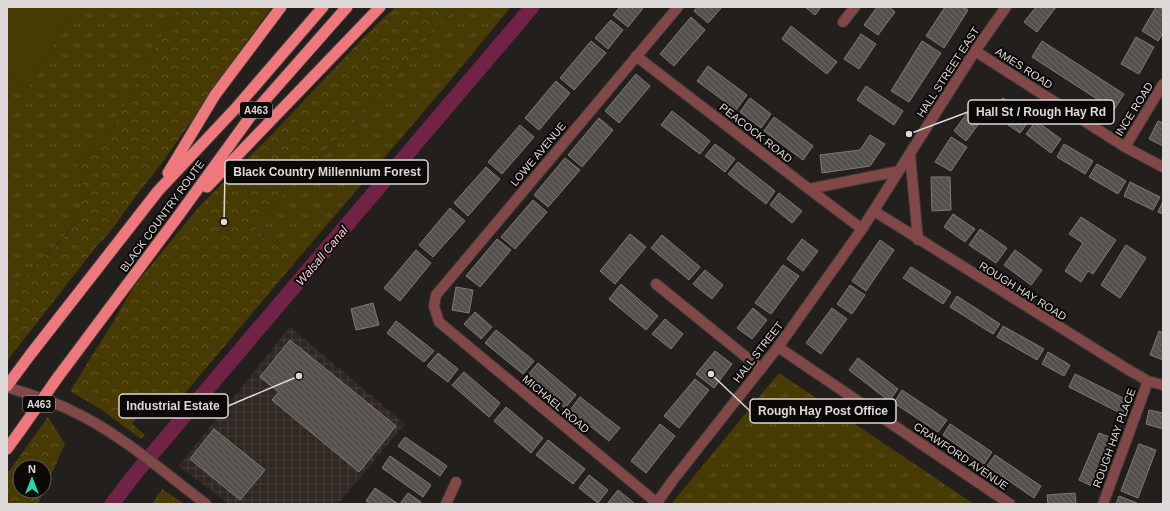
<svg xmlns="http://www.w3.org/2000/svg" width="1170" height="511" viewBox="0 0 1170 511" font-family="Arial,sans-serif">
<defs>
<pattern id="industrial-grid" width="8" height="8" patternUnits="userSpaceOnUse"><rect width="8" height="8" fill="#302723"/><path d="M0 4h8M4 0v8" fill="none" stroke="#443c38"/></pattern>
<pattern id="grass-tufts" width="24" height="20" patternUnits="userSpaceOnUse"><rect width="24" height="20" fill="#473b03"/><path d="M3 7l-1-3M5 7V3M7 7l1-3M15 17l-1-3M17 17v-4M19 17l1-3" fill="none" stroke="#615727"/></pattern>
<pattern id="forest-crowns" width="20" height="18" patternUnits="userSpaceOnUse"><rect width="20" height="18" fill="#473b03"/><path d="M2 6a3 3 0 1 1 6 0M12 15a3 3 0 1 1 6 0" fill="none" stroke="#615727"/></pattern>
<pattern id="building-back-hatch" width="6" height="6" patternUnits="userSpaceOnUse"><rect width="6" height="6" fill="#54514d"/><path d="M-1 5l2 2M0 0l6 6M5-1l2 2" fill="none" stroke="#6c6966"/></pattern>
</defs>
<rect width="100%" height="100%" fill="#221f1d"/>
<!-- industrial -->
<path fill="url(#industrial-grid)" d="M290,327L405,424L338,504H229L179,466Z"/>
<!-- grass -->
<path fill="url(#grass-tufts)" d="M75,7H178L142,71L114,127L108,136L98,146L81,158L77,162L83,179L81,205L77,219L66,234L29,273L7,289V76L28,88Z
M454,7H511L449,82L297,260L271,240L259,237L255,230L294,182L363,113L417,49L441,25L453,10Z
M779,373L974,504H671Z"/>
<!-- forest -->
<path fill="url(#forest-crowns)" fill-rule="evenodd" d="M178,7H272L234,59L211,95L185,130L162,163L136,196L110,232L96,247L7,361V289L29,273L66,235L77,219L81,205L83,179L77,162L81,158L98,146L108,136L114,127L142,71Z
M395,7H454L453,10L441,25L417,49L363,113L294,182L255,230L259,237L271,240L297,260L165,417H158L146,406L132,424L145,435L141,439L99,408L70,391L110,327L134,286L197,209L275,131L368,33Z
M48,417L65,444L38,504H7V474ZM20,467H44V491H20Z
M162,489L184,504H152Z"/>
<!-- pitch -->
<path fill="#473b03" d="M7,7H75L28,88L7,76Z"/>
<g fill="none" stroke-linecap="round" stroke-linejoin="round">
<!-- canal -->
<path stroke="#712347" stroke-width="15" d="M112,504L135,474L532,7"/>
</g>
<!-- building -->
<path fill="url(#building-back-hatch)" stroke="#7e7b77" d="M620,7H644L628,27L613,15Z
M697,7H722L708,23L694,11Z
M805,7H821L815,15Z
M877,7H889L895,12L878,35L864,25Z
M945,7H963L968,10L944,48L926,36Z
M1036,7H1056L1037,32L1024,22Z
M1156,7L1163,8V33L1158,41L1142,31Z
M691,17L705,30L674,66L660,54Z
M611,20L623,30L608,49L595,38Z
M791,26L837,62L827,74L782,39Z
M861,34L876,44L859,69L844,59Z
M1136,37L1154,47L1139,74L1121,64Z
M591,41L606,53L574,90L560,78Z
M922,41L941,53L909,102L891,91Z
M1042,41L1124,94L1114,110L1032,57Z
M708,66L747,95L736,110L697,81Z
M636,74L650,86L619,123L605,111Z
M556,81L570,93L539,130L525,118Z
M866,86L903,111L894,125L857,100Z
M750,98L771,114L761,128L740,112Z
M1003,98L1031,118L1020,133L992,114Z
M973,105L986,114L966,141L954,131Z
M672,111L710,141L700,154L661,125Z
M774,117L813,146L803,160L764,131Z
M599,118L613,130L582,167L568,155Z
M1036,121L1061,139L1051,153L1026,134Z
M1158,121L1163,123V146L1149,139Z
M520,125L534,137L502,174L488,162Z
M870,135L885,144L870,166L822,173L820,155L860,150Z
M951,137L967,147L951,171L935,162Z
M715,144L735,159L725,172L705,156Z
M1064,144L1093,161L1085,174L1057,157Z
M565,158L580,170L548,207L534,195Z
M738,162L775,191L766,204L728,174Z
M1097,164L1126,181L1118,194L1089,177Z
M486,167L500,179L468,216L454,203Z
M931,177H950L951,210L932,211Z
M1130,182L1160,197L1153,210L1124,196Z
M779,193L802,211L792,223L770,205Z
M533,200L547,212L515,249L501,237Z
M1163,201V214L1158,212Z
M450,208L465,221L433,257L419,245Z
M953,214L975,229L965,242L944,227Z
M1081,217L1116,240L1093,274L1088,271L1081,282L1065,271L1083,243L1069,234Z
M980,229L1007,248L996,263L969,245Z
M630,234L646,247L615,284L600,271Z
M662,235L700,267L689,280L651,248Z
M497,239L511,250L480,287L466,276Z
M802,239L818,251L803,271L787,259Z
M880,240L894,250L866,291L852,281Z
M1126,245L1146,258L1120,298L1101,285Z
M416,250L431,263L400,301L384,288Z
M1015,250L1042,270L1031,285L1004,265Z
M783,265L799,276L771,314L755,303Z
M911,267L951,292L943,304L903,278Z
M705,270L723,285L712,299L693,284Z
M621,284L658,316L646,330L609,299Z
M850,285L865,295L852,314L837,304Z
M456,287L473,290L469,313L452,310Z
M957,296L1000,324L993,334L950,307Z
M373,303L379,325L356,330L351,309Z
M753,308L767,320L752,339L737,328Z
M832,308L847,319L821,354L806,343Z
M475,312L492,327L481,339L464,324Z
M665,319L683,334L671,349L652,334Z
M396,321L434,351L424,362L387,333Z
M1003,326L1044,349L1037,360L997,337Z
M496,330L534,361L523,374L485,343Z
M1159,331L1163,333V360L1150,355Z
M290,340L396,426L359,472L272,400L279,392L260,377Z
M715,351L732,364L714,388L696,374Z
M1048,352L1070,365L1064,376L1042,364Z
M438,353L458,369L448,382L427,366Z
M858,358L898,389L889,401L849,370Z
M538,363L576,395L565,408L527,376Z
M464,372L500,403L489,417L452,385Z
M1075,374L1129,401L1122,414L1069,387Z
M695,379L709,390L679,428L664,416Z
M902,390L947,420L938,432L894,403Z
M580,397L620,428L609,441L570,410Z
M506,407L543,438L531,453L494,421Z
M1149,410L1163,413V429L1146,424Z
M660,424L675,436L646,473L631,461Z
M950,424L992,452L984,464L943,435Z
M214,429L265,470L240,500L190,459Z
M1099,433L1114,439L1094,487L1079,480Z
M405,437L447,466L440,476L398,446Z
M548,440L585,469L573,484L536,455Z
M1139,444L1156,450L1138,498L1121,491Z
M995,455L1041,486L1034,498L987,466Z
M390,456L431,485L423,497L382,468Z
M589,475L608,490L598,503L579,488Z
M375,488L398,504H370L366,501Z
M618,490L634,503L633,504H607Z
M408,493L421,502L419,504H400Z
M1075,493L1076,504H1048L1047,495Z
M1119,496L1137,503V504H1116Z"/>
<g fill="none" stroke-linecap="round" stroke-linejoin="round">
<!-- minor casing -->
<g stroke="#3c3937" stroke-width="12">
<path id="minor" d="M843,22L855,7
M975,51L1125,147L1163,167
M636,56L809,189L862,229
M1125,147L1163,84
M910,154L918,240
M809,189L899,171
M874,211L1127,369L1148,381L1163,385
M656,284L761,369
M778,347L1010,504
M657,503L439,322L434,306L436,295L678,7
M446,504L456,482
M656,504L673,480L778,347L862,229L975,51L1006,7
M1103,504L1148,381"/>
</g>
<!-- tertiary casing -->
<g stroke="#3c3937" stroke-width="12">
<path id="tertiary" d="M7,387C28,394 50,400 70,410C120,433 162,471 206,504"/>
</g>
<!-- trunk casing -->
<g stroke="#3c3937" stroke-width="13">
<path id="trunk" d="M168,173L215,95L281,7
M207,187L380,7
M58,377L179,215L250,117L347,7
M7,386L30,355L158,191L235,109L323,7
M7,449L20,431"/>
</g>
<!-- minor -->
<use href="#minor" stroke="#824848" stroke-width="10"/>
<!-- tertiary -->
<use href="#tertiary" stroke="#824848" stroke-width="10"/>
<!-- trunk -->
<use href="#trunk" stroke="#ee787c" stroke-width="11"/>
<!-- trunk-bridge casing -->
<g stroke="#3c3937" stroke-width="13" stroke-linecap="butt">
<path id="trunk-bridge" d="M20,431L58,377"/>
</g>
<!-- trunk-bridge -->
<use href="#trunk-bridge" stroke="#ee787c" stroke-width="11"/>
</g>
<g text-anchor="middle" stroke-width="4" stroke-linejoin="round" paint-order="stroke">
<!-- shield labels -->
<g fill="#0b0908" stroke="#9d9b9a" stroke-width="1">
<rect x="240" y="102" width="32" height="16" rx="3"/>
<rect x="23" y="396" width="32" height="16" rx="3"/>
</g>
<g font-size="10" font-weight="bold" fill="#dcd9d8">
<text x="256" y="114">A463</text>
<text x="39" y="408">A463</text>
</g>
<!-- street labels -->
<g font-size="11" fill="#dcd9d8" stroke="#0b0908">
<text transform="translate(1024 68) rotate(33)" y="4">AMES ROAD</text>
<text transform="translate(948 72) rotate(-57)" y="4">HALL STREET EAST</text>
<text transform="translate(1134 109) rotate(-58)" y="4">INCE ROAD</text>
<text transform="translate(756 133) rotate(38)" y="4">PEACOCK ROAD</text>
<text transform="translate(538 154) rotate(-50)" y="4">LOWE AVENUE</text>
<text transform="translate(162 216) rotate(-54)" y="4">BLACK COUNTRY ROUTE</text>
<text transform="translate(1023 291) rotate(32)" y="4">ROUGH HAY ROAD</text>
<text transform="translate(758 352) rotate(-52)" y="4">HALL STREET</text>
<text transform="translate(556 404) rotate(40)" y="4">MICHAEL ROAD</text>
<text transform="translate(1114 438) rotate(-70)" y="4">ROUGH HAY PLACE</text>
<text transform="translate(961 456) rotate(34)" y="4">CRAWFORD AVENUE</text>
</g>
<!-- water labels -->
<g font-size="12" font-style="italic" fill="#facadb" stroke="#0b0908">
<text transform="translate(322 256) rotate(-50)" y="4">Walsall Canal</text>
</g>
</g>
<!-- callouts -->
<path fill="none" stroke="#dcd9d8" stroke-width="1.5" d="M909 134L968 112M224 222L225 172M299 376L228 406M711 374L750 411"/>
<g fill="#dcd9d8" stroke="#0b0908" stroke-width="1.5">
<circle cx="909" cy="134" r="4"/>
<circle cx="224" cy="222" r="4"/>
<circle cx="299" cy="376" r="4"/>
<circle cx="711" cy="374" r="4"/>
</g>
<g fill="#0b0908" stroke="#dcd9d8" stroke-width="1.5">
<rect x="968" y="100" width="146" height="24" rx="4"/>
<rect x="225" y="160" width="203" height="24" rx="4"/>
<rect x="119" y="394" width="109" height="24" rx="4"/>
<rect x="750" y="399" width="146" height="24" rx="4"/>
</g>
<g font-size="12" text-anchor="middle" font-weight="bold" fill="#dcd9d8">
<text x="1041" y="116">Hall St / Rough Hay Rd</text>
<text x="327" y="176">Black Country Millennium Forest</text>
<text x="173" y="410">Industrial Estate</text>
<text x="823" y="415">Rough Hay Post Office</text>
</g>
<!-- border -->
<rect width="1170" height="511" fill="none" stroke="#dcd9d8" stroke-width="16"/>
<!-- north arrow -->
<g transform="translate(32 479)"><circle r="19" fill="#0b0908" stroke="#5f5c5b"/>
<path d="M0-3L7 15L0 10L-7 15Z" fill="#2ed4aa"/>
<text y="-6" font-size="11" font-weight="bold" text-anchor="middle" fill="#dcd9d8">N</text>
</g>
</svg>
